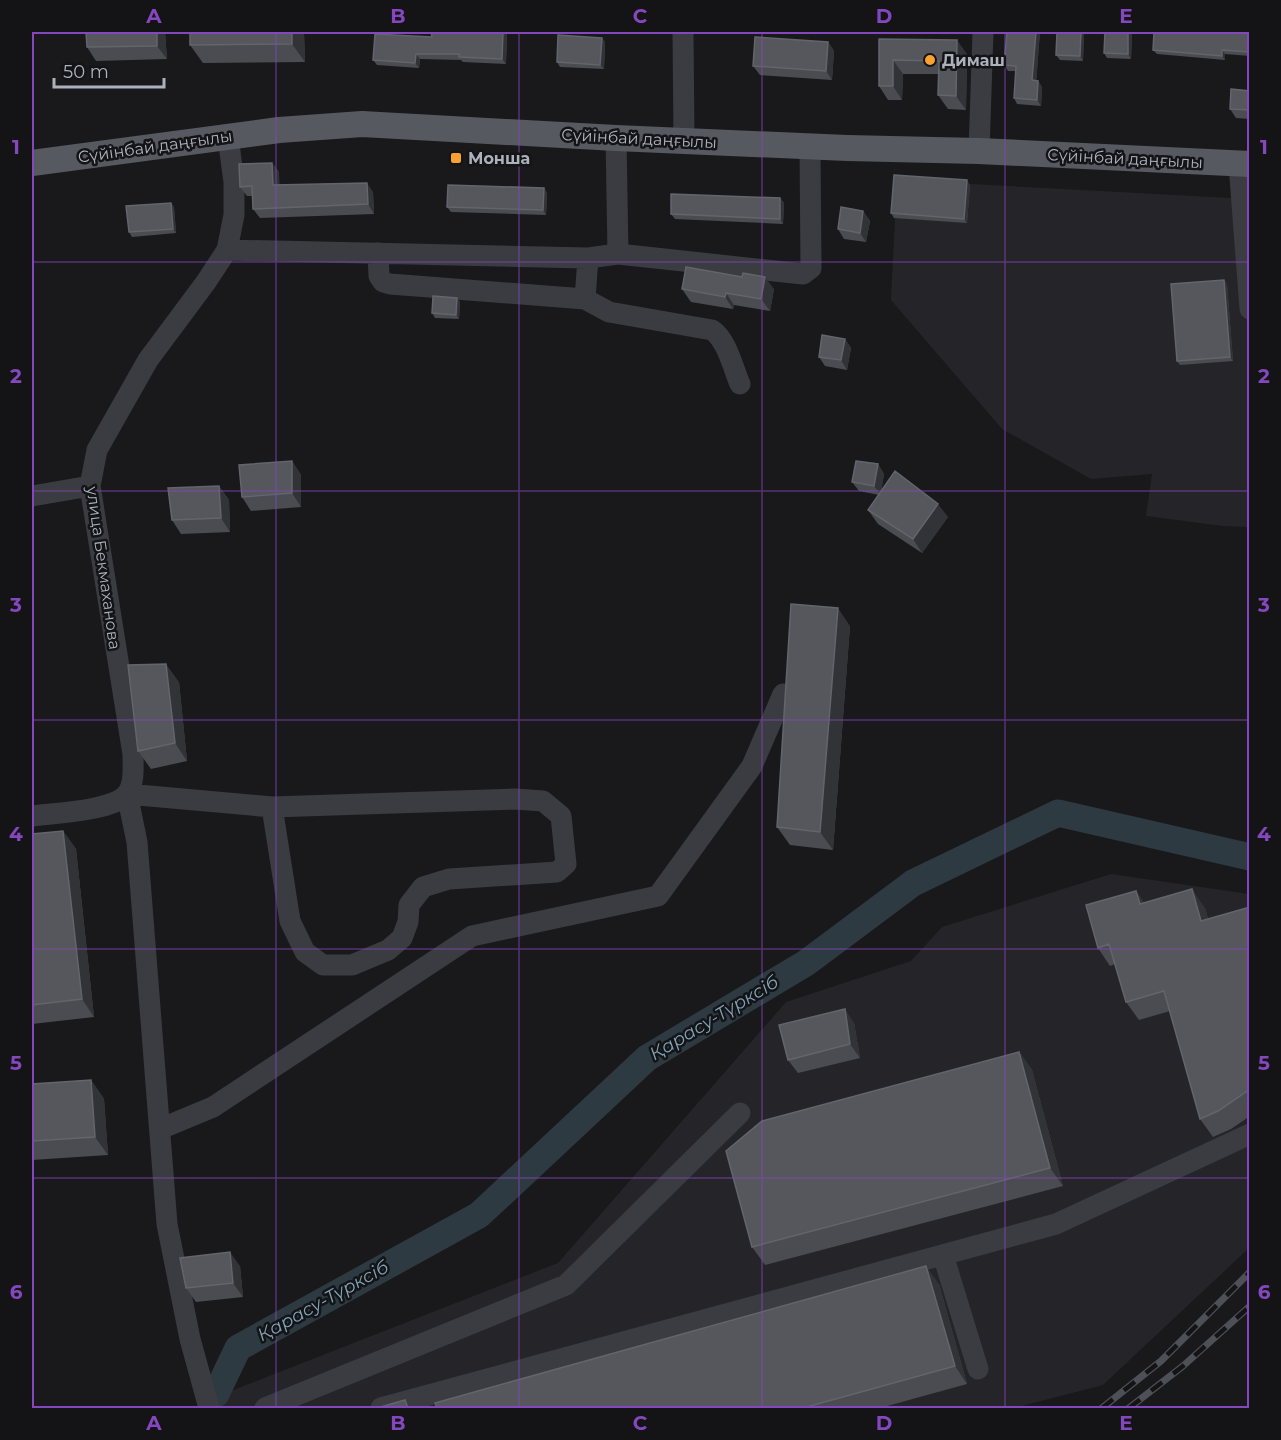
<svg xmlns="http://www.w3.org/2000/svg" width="1281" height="1440" viewBox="0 0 1281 1440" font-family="Montserrat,sans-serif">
<rect width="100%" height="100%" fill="#19191c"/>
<!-- built -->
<path fill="#252529" d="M897,180L1249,199V527L1223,526L1146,516L1152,474L1091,479L1002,429L891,300Z
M1111,874L1249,894V1248L1103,1385L1014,1408H215L213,1398L558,1263L786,1002L911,961L942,927Z"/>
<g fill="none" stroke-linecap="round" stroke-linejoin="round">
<!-- river -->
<path stroke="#2e3a41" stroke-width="27" d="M216,1394L238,1348L479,1215L647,1058L806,963L913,883L1058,813L1250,857"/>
<!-- minor -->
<path stroke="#3a3c41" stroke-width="21" d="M683,32L684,140
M979,151L983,32
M1239,164L1250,309
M227,250L588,258L618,254L616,138
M378,253L379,276L383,282L390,284L585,299
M618,254L803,274L811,268L810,147
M588,258L585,299L609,312L712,330C727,340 733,368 740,384
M32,496L90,486
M32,816C54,813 111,811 126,795C135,785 133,767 133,754L90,486L97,450L148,360L206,282L227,250L234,215V182L228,137
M160,1129L213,1107L472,936L658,896L752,766L783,694
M943,1255L978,1369
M209,1408L190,1339L167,1224L137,842L127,794L272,807L515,799L543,801L561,816L566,864L557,872L449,879L423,887L409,905L408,922L402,938L388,950L352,965H323L305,952L290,921L272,807
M265,1408L566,1285L740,1113
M381,1408L1056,1224L1250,1134"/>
<!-- major -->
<path stroke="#565960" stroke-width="26" d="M32,163L279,130L362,124L616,138L847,148L979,151L1250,164"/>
<!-- rail casing -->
<g stroke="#4d5056" stroke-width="7">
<path id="rail" d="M1102,1408L1161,1361L1250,1272
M1129,1408L1183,1366L1250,1306"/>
</g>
<!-- rail -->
<use href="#rail" stroke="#141417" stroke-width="4.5" stroke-dasharray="14" stroke-linecap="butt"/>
</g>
<!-- wall -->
<path fill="#4a4c51" d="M165,32L167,59L96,61L87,47Z
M190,32H303L304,33L305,62L203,63L190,45Z
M431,32H506L507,33L506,64L463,62L461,60L420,59L419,68L377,65L373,60L432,37Z
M1007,32H1040L1036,81H1038L1042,87L1041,106L1017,104L1014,98L1016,71H1008L1004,65Z
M1057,32H1084L1083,61L1060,60L1056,55Z
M1132,32L1131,59L1107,58L1104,53Z
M1250,32V56L1225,54V60L1157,54L1153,50Z
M602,38L605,42L604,69L560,67L557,62Z
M879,39L967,54L966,110L948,109L938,95L939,74H903L902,100H888L879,86Z
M828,42L834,51L832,80L760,75L753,66Z
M1250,91V119L1236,118L1230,109Z
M272,163L279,172V185L373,192L374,214L260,218L253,209V196H247L240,187Z
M970,185L967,223L894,218L891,213Z
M544,188L547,193L546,215L451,212L447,207Z
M780,198L784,203L783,224L675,219L671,214Z
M171,203L174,207L176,233L132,237L129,232Z
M863,211L870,221L866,242L844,239L838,229Z
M1224,280L1227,284L1233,361L1180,365L1177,361Z
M682,289H774L770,311L734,305L733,309L691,302Z
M457,298L460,302L459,319L435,318L432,313Z
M845,339L851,348L847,370L825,366L819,357Z
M292,461L301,475V507L251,511L242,497Z
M878,464L884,474L881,491L948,517L922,553L878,524L868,510L879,495L859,491L852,482Z
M219,486L229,500L230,532L181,534L172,520Z
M850,626L833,850L790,845L777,827Z
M179,682L187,761L151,769L138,751Z
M63,831L76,849L94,1017L32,1024V834Z
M1136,891L1144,903L1205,908L1208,919L1250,907V1116L1231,1129L1213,1137L1200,1119L1170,1011L1139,1020L1126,1002L1115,964L1110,966L1098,948Z
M854,1023L860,1058L798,1073L788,1060Z
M1019,1052L1032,1070L1063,1186L765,1265L752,1247Z
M91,1080L104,1099L108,1155L32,1160V1084Z
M240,1266L243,1297L196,1302L186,1288Z
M939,1284L967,1384L880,1408H437Z"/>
<!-- shaded-wall -->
<path fill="#323337" d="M157,32H165L167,59L157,46Z
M292,32H303L304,33L305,62L292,44Z
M503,32H506L507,33L506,64L502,59Z
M1036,32H1040L1036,86L1032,80Z
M1081,32H1084L1083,61L1080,56Z
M1128,32H1132L1131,59L1128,54Z
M602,38L605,42L604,69L600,65Z
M957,40L967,54L966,110L956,96Z
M828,42L834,51L832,80L826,71Z
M1222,50L1225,54V60L1222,56Z
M416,54L420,59L419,68L415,63Z
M893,60L903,74L902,100L893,86Z
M1038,81L1042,87L1041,106L1037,100Z
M272,163L279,172L280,195L273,185Z
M967,180L970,185L967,223L964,219Z
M367,183L373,192L374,214L368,204Z
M544,188L547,193L546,215L543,210Z
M780,198L784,203L783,224L780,219Z
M171,203L174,207L176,233L173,229Z
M863,211L870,221L866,242L860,233Z
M765,277L774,289L770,311L761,299Z
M1224,280L1227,284L1233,361L1230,357Z
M726,293L734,305L733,309L725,297Z
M457,298L460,302L459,319L456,315Z
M845,339L851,348L847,370L841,360Z
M292,461L301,475V507L292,493Z
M878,464L884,474L881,495L874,486Z
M219,486L229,500L230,532L221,518Z
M938,504L948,517L922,553L913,539Z
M838,608L850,626L833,850L820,832Z
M166,664L179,682L187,761L175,743Z
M63,831L76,849L94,1017L82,999Z
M1192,889L1205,908L1214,940L1201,921Z
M1136,891L1149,909L1140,904Z
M845,1009L854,1023L860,1058L850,1044Z
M1019,1052L1032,1070L1063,1186L1050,1168Z
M91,1080L104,1099L108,1155L95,1137Z
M230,1252L240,1266L243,1297L233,1283Z
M926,1266L939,1284L967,1384L955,1366Z"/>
<!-- building -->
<path fill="#55575d" stroke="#62656c" stroke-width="1.5" d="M86,32H157V46L87,47Z
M190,32H292V44L190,45Z
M431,32H503L502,59L459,57V54H416L415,63L373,60L375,34L432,37Z
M1007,32H1036L1032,80L1038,81L1037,100L1014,98L1016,66L1004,65Z
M1057,32H1081L1080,56L1056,55Z
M1105,32H1128V54L1104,53Z
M1154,32H1250V52L1222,50V56L1153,50Z
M558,35L602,38L600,65L557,62Z
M755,37L828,42L826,71L753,66Z
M879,39L957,40L956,96L938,95L939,61L893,60V86H879Z
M1231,89L1250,91V110L1230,109Z
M272,163L273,185L367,183L368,204L253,209L252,186L240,187L239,164Z
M894,175L967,180L964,219L891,213Z
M448,185L544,188L543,210L447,207Z
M671,194L780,198V219L671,214Z
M171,203L173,229L129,232L126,206Z
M841,207L863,211L860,233L838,229Z
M686,267L742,277L743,273L765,277L761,299L726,293L725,297L682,289Z
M1224,280L1230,357L1177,361L1171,284Z
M433,296L457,298L456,315L432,313Z
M822,335L845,339L841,360L819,357Z
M292,461V493L242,497L239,465Z
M856,461L878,464L874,486L852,482Z
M895,471L938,504L913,539L868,510Z
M219,486L221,518L172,520L168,488Z
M791,604L838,608L820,832L777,827Z
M166,664L175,743L138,751L128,665Z
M63,831L82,999L32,1005V834Z
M1192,889L1201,921L1250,907V1089L1218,1111L1200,1119L1164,991L1126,1002L1109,944L1098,948L1086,905L1136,891L1140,904Z
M845,1009L850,1044L788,1060L779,1025Z
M1019,1052L1050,1168L752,1247L726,1151L762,1121Z
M91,1080L95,1137L32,1141V1084Z
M230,1252L233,1283L186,1288L180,1258Z
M926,1266L955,1366L803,1408H437L435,1403Z
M405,1400L408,1408H377Z"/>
<!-- grid -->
<path fill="none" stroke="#8547be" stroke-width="1.5" stroke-opacity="0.55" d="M276,32V1408M519,32V1408M762,32V1408M1005,32V1408M32,262H1250M32,491H1250M32,720H1250M32,949H1250M32,1178H1250"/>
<!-- markers -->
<g fill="#fba132" stroke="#141417" stroke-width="2">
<circle cx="930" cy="60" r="6"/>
<rect x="450" y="152" width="12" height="12" rx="3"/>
</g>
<g text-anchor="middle" stroke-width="5" stroke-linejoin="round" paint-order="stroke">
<!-- poi labels -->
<g font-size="16" font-weight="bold" fill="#abb2bc" stroke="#141417" text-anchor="start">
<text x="942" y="66">Димаш</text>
<text x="468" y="164">Монша</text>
</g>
<!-- street labels -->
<g font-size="16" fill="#abb2bc" stroke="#141417">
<text transform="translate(639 138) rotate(3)" y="6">Сүйінбай даңғылы</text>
<text transform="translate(155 146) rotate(-8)" y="6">Сүйінбай даңғылы</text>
<text transform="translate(1125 158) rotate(3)" y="6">Сүйінбай даңғылы</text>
<text transform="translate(104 568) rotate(82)" y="6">улица Бекмаханова</text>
</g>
<!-- water labels -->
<g font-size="18" font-style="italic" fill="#81a4b8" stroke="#141417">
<text transform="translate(714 1018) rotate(-31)" y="6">Қарасу-Түрксіб</text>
<text transform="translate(323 1301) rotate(-29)" y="6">Қарасу-Түрксіб</text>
</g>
</g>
<!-- border -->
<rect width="1281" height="1440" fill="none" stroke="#141417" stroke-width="66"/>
<!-- scale -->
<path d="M54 78v9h110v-9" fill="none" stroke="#abb2bc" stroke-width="3"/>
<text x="63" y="78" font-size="18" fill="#abb2bc" stroke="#141417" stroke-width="4.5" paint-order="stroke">50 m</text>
<rect x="33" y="33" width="1215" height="1374" fill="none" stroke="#8547be" stroke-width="2"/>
<g font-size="20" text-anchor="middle" font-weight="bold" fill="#8547be">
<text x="154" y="23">A</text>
<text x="398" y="23">B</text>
<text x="640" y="23">C</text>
<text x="884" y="23">D</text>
<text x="1126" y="23">E</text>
<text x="16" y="154">1</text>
<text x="1264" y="154">1</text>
<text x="16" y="383">2</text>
<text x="1264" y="383">2</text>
<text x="16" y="612">3</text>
<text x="1264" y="612">3</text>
<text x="16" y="841">4</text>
<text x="1264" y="841">4</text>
<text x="16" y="1070">5</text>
<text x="1264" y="1070">5</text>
<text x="16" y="1299">6</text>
<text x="1264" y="1299">6</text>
<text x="154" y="1430">A</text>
<text x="398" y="1430">B</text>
<text x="640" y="1430">C</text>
<text x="884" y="1430">D</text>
<text x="1126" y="1430">E</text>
</g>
</svg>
